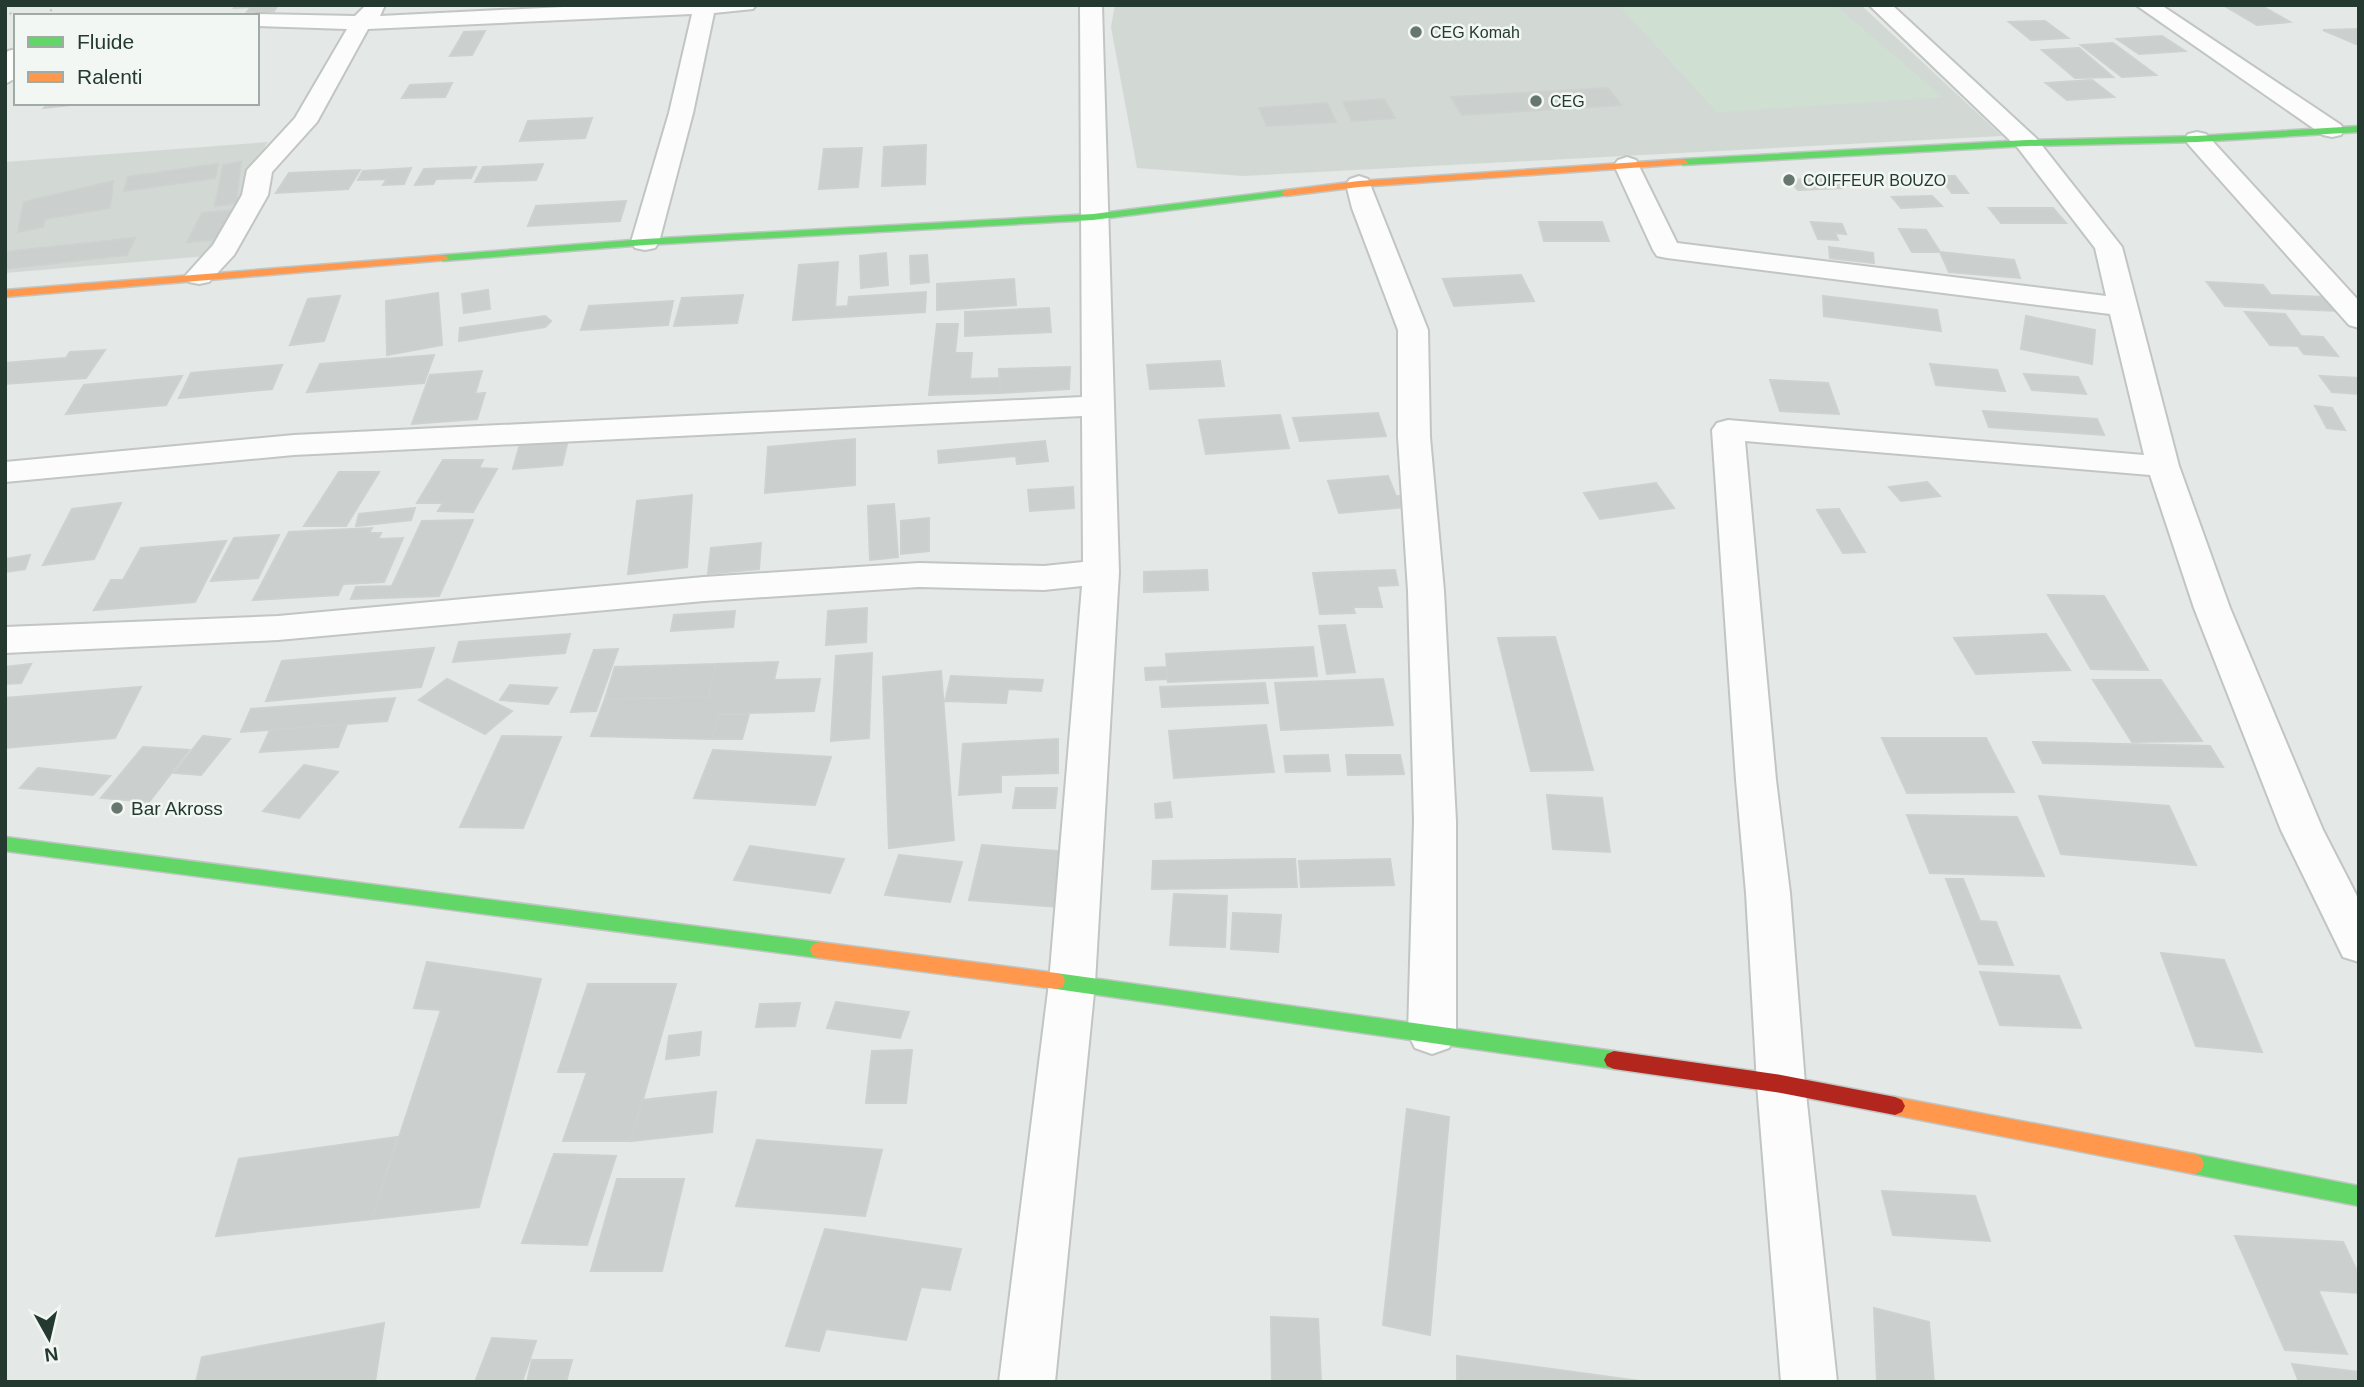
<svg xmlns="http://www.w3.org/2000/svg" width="2364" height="1387" viewBox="0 0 2364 1387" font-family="Arial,sans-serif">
<rect width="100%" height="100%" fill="#e4e8e6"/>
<!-- built -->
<path fill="#d2d9d5" d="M1115,5H1861L2002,136L1243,176L1137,168L1111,27Z
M268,142L247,176L242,202L208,256L5,273V162Z"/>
<!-- green -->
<path fill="#cfe0d2" d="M1619,5H1835L1942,97L1717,112Z"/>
<!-- building -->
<path fill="#cbcfcd" stroke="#cdd1cf" stroke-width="2" d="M236,5H278L274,11L247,12L251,7L234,8Z
M2223,5H2260L2290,22L2257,25Z
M2045,21L2068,38L2031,40L2009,22Z
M2359,29V44H2356L2323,30Z
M485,31L472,55L450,56L464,32Z
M2162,36L2185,51L2139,54L2117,39Z
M2113,43L2156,75L2122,77L2081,45Z
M2079,48L2113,77L2075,78L2042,50Z
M2092,80L2114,97L2067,100L2046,83Z
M452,83L445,97L402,98L410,85Z
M1608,88L1621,105L1462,115L1451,97Z
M1384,99L1395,118L1352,121L1343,102Z
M48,103H89L44,108Z
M1327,103L1336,122L1267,126L1259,108Z
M592,118L585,138L520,141L528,121Z
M926,145L925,184L882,186L884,147Z
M862,148L858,187L819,189L824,149Z
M241,162L236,203L215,206L223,165Z
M218,164L215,178L124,191L128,177Z
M543,164L536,180L475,182L483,167Z
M476,167L471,178L436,179L433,184L415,185L424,169Z
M411,168L404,184L383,185L387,179L358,180L363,171Z
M360,170L348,189L276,193L289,173Z
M1939,176H1955L1968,193H1952Z
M1835,178L1843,188L1798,190L1789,180Z
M113,181L110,208L45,219L43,227L18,232L24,202Z
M1932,196L1942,206L1901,208L1892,197Z
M626,201L620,221L528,226L536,206Z
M1989,208H2053L2066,223H2001Z
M236,210L222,239L187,242L202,213Z
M1539,222H1602L1609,241H1544Z
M1811,222L1842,224L1846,234L1835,233L1838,240L1818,239Z
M1899,229L1926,230L1940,252H1912Z
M135,238L127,255L5,269V252Z
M1829,247L1873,253L1874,263L1830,258Z
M1940,252L2014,260L2020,278L1949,272Z
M886,253L888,285L861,288L860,256Z
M927,255L929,282L911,284L910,256Z
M838,262L835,307L848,306L849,297L926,292L925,312L793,320L799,265Z
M1521,275L1534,301L1454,306L1443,279Z
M1014,279L1016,305L937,310V284Z
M2207,282L2263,285L2271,295L2326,297L2338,311L2225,306Z
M488,290L490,309L464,313L462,294Z
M438,293L442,345L387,355L386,301Z
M743,295L737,323L674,326L682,298Z
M340,296L324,341L290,345L308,299Z
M1823,296L1937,310L1941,331L1824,316Z
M673,301L668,325L581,330L589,306Z
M1049,308L1051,332L965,336V312Z
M2245,312L2285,314L2301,336L2323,337L2338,356L2304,354L2298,346L2270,345Z
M545,316L551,321L545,327L459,341L460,328Z
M2026,316L2095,330L2092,364L2021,349Z
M937,324H958L955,353H972L970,379L1001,378L1000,393L929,395Z
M105,350L86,378L5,384V363L66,358L70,352Z
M434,355L424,383L307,392L320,364Z
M1220,361L1224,386L1150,389L1147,365Z
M1930,364L1997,370L2005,391L1936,385Z
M282,365L272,389L179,398L191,373Z
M1070,367L1069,389L1000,393L999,369Z
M482,371L475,394L485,393L477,419L412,424L430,375Z
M2024,374L2078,377L2086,394L2032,390Z
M182,376L166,405L66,414L84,385Z
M2320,376L2359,378V394L2332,392Z
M1770,380L1828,383L1839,414L1780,411Z
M2315,406L2332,408L2345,430L2327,428Z
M1983,411L2097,419L2104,435L1989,427Z
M1378,413L1386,436L1300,441L1293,418Z
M1280,415L1289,448L1206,454L1199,420Z
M855,439V485L765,493L768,447Z
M568,440L562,465L513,469L520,444Z
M1045,441L1048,461L1017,464L1016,456L939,463L938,451Z
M443,460H483L479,468L497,469L473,512L438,511L443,503H417Z
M339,472H379L346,526H304Z
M1388,476L1396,496H1402L1407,507L1339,513L1328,481Z
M1927,482L1940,496L1901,501L1889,487Z
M1656,483L1674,508L1600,519L1584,493Z
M1073,487L1074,508L1030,511L1028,490Z
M692,495L687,567L628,574L637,501Z
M121,503L94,559L43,565L72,509Z
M894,504L898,557L870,560L868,506Z
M415,508L411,520L356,526L359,514Z
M1839,509L1865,552L1843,553L1817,510Z
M929,518V551L901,554V521Z
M473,520L439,596L351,599L356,587L392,586L422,521Z
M372,528L369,533H381L378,539L403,538L384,582L343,584L338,595L253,600L289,532Z
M279,535L258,578L211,581L234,538Z
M226,541L195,602L94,610L111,580H123L141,548Z
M761,543L759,569L708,574L711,548Z
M30,555L25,569L5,572V559Z
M1207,570L1208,590L1144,592V572Z
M1395,570L1398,585L1377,586L1382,607H1353L1355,613L1320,614L1313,573Z
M2048,595L2104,596L2148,670L2091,669Z
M867,608L866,642L826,645L828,611Z
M735,611L733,627L671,631L674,615Z
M1345,625L1355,672L1327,674L1319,626Z
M570,634L565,653L453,662L459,642Z
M2046,634L2070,670L1976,674L1954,638Z
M1555,637L1593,770L1531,771L1498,638Z
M1313,647L1317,676L1168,682L1166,654Z
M434,648L421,687L266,701L282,661Z
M618,649L596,711L571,712L594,650Z
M872,653L869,738L831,741L836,656Z
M778,662L774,680L820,679L814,711L719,714L712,739L591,736L605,699L708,697L716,664Z
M31,664L21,683L5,684V667Z
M716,664L708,697L605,699L615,667Z
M1165,667L1166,679L1146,680L1145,668Z
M941,671L954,840L889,848L883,677Z
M951,676L1043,680L1041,691L1008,689L1006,703L945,701Z
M447,679L512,711L485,734L419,700Z
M1383,679L1393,725L1281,730L1275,683Z
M2093,680H2161L2202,741L2132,742Z
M1265,683L1268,703L1162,707L1160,687Z
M510,685L557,688L548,704L500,700Z
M141,687L115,738L5,748V698Z
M395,698L387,721L241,732L251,709Z
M719,714H749L742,739H712Z
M347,724L338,747L260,752L270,730Z
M1266,725L1274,772L1174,778L1169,731Z
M203,736L230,739L201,775L174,773Z
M502,736L561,737L523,828L460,827Z
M1882,738H1986L2014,792L1907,793Z
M1058,739V773L1001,775V792L959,795L963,744Z
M2033,742L2210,746L2223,767L2043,763Z
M143,747L189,750L149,802L101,798Z
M713,750L831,757L815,805L694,798Z
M1328,755L1330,771L1286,772L1284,756Z
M1346,755H1400L1404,774L1348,775Z
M304,765L338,772L299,818L263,811Z
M38,768L110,776L93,795L20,788Z
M1016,788H1057L1055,808H1013Z
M1547,795L1602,798L1610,852L1553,849Z
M2039,796L2169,806L2196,865L2061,854Z
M1170,802L1172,817L1156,818L1155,804Z
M1907,815L2017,817L2044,876L1930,873Z
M982,845L1069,852L1059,907L969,900Z
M750,846L844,859L830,893L734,880Z
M899,855L962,862L950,902L885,895Z
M1295,859L1297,887L1152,889L1153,861Z
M1390,859L1394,885L1301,887L1299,861Z
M1946,879H1963L1980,921L1996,922L2013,965L1979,964Z
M1174,894L1227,896L1225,947L1170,945Z
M1233,913L1281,915L1278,952L1231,949Z
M2161,953L2224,960L2262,1052L2196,1046Z
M427,962L541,979L479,1207L372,1219L441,1010L414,1008Z
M1980,972L2059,976L2081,1028L2000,1025Z
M588,984H676L631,1141H563L587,1072H558Z
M836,1002L909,1012L900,1038L827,1028Z
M800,1003L795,1026L756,1027L760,1004Z
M701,1032L699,1055L666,1059L669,1036Z
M912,1050L906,1103H866L872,1051Z
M716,1092L712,1132L631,1141L642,1100Z
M1407,1109L1449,1117L1430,1335L1383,1325Z
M397,1137L372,1219L216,1236L239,1159Z
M757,1140L882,1150L865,1216L736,1206Z
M554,1154L616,1156L587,1245L522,1243Z
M617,1179H684L662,1271H591Z
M1882,1191L1975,1196L1990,1241L1893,1235Z
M825,1229L961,1249L950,1290L921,1287L906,1340L826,1329L819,1351L786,1346Z
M2235,1236L2343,1242L2359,1275V1293L2318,1290L2347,1354L2285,1350Z
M1874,1308L1929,1322L1934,1382H1877Z
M1271,1317L1318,1319L1321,1382H1272Z
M384,1323L375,1382H196L202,1357Z
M492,1338L536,1341L522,1382H475Z
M1457,1356L1647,1382H1457Z
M532,1360H572L566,1382H527Z
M2292,1364L2359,1372V1382H2299Z"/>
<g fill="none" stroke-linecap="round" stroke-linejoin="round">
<!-- street casing -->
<g stroke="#c1c5c3" stroke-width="4">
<path id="street" d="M366,5H385L380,16L604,5H756L753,9L714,13L693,113L659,242L655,248L645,250L635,248L631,242L669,113L692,14L368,29L317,122L272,172L268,195L234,255L209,282L199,284L189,282L185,276L213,245L242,195L247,170L295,118L347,29L257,26V16H249L257,14L355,16Z
M1080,5H1102L1119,572L1095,983L1055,1382H999L1049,983L1082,586L1044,590L919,587L704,601L278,640L5,653V627L278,616L704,577L919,563L1044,566L1083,562L1082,416L294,455L5,482V462L294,435L1082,397Z
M1869,5H1892L2036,138L2122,247L2179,466L2230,608L2323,830L2359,900V962L2343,957L2281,830L2194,608L2150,475L1745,441L1776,780L1790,893L1805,1084L1837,1382H1781L1757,1084L1746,893L1736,780L1712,430L1717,423L1728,420L2144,455L2110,314L1667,258L1657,256L1653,250L1614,165L1618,160L1627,157L1636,160L1677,243L2106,296L2095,248L2018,148Z
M2136,5H2161L2341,125L2344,130L2341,135L2332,137L2323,135Z
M16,49V78L5,84V55L8,51Z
M2197,132L2206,134L2359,301V328L2349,325L2188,144L2185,139L2188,134Z
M1359,176L1368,179L1428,330L1430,437L1444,591L1456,821V1034L1449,1048L1432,1054L1415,1048L1408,1034L1414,821L1408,591L1398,437V330L1352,208L1346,184L1350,179Z"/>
</g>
<!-- fast casing -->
<g stroke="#c0c6c3" stroke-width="3">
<path id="fast" d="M2359,126V132L2197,142L2027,146L1683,165L1678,162L1683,159L2027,140L2197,136Z
M1286,190L1291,193L1290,195L1093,220L645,245L443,261L437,258L443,255L645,239L1093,214Z
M5,837L819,942L826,945L828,950L826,955L819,958L5,851Z
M1056,973L1614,1051L1621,1054L1624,1060L1621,1066L1614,1069L1056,989L1049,987L1047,981L1049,975Z
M2194,1154L2359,1186V1206L2194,1174L2187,1171L2184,1164L2187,1157Z"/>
</g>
<!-- slow casing -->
<g stroke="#c0c6c3" stroke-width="3">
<path id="slow" d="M1683,159L1688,162L1687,164L1359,187L1286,196L1281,193L1286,190L1359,181Z
M443,255L449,258L447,260L5,297V290Z
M819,942L1056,973L1063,975L1065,981L1063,987L1056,989L819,958L812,955L810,950L812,945Z
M1895,1097L2194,1154L2201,1157L2204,1164L2201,1171L2194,1174L1895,1115L1888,1112L1885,1106L1888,1100Z"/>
</g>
<!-- jam casing -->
<g stroke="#c0c6c3" stroke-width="3">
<path id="jam" d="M1614,1051L1781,1075L1895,1097L1902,1100L1905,1106L1902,1112L1895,1115L1781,1093L1614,1069L1607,1066L1604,1060L1607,1054Z"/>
</g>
<!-- path -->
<path stroke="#c1c8c4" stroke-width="2.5" stroke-dasharray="2 3.5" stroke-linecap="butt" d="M5,10L16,17
M48,16L54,5"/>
<!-- street -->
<use href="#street" fill="#fbfcfb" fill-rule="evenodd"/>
<!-- fast -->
<use href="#fast" fill="#63d668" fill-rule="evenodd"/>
<!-- slow -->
<use href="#slow" fill="#ff974d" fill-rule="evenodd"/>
<!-- jam -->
<use href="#jam" fill="#b3261e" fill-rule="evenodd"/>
</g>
<!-- markers -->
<g fill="#677770" stroke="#f2f7f4" stroke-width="2.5">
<circle cx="1416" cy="32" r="7"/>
<circle cx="1536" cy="101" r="7"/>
<circle cx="1789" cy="180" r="7"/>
<circle cx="117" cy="808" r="7"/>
</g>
<g text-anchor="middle" stroke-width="5" stroke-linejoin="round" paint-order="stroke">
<!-- far-poi labels -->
<g font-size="16" fill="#243a31" stroke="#f2f7f4" text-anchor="start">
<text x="1430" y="38">CEG Komah</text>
<text x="1550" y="107">CEG</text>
<text x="1803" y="186">COIFFEUR BOUZO</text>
</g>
<!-- poi labels -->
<g font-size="19" fill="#243a31" stroke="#f2f7f4" text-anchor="start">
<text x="131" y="815">Bar Akross</text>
</g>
</g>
<!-- border -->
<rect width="2364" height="1387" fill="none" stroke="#243a31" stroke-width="14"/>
<!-- legend -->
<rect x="14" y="14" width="245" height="91" fill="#f2f7f4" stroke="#a0aba6" stroke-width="2"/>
<rect x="28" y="37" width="35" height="10" fill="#63d668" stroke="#a0aba6" stroke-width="2"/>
<text x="77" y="49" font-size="21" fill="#243a31">Fluide</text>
<rect x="28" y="72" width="35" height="10" fill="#ff974d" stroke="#a0aba6" stroke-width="2"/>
<text x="77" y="84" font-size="21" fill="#243a31">Ralenti</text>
<!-- north arrow -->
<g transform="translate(49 1338) rotate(172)" stroke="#f2f7f4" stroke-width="5" paint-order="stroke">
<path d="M0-5L12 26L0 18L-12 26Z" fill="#243a31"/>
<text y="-10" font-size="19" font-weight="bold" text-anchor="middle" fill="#243a31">N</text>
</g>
</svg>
